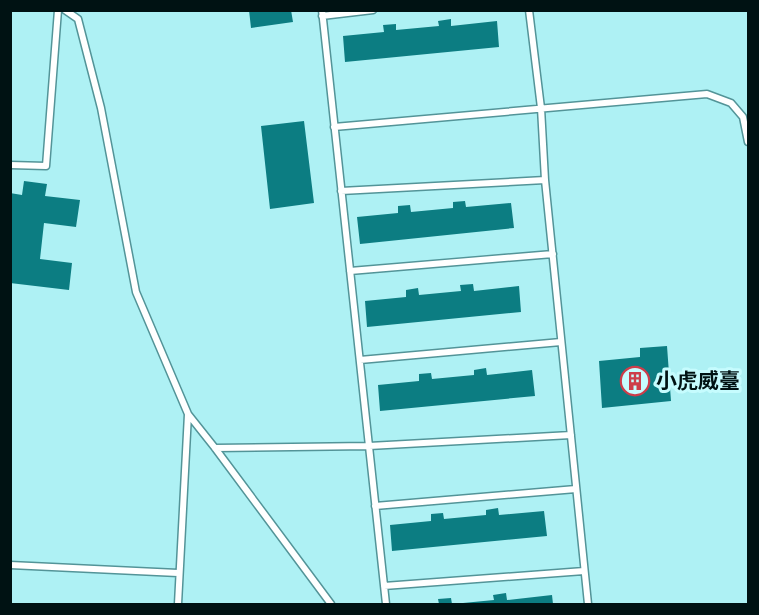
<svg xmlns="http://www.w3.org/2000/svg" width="759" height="615" viewBox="0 0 759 615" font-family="'IBM Plex Sans','Noto Sans TC',sans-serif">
<rect width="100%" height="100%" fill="#aef1f4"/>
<!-- building -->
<path fill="#0c7d82" d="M249,10H291L293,22L251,28Z
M451,19V26L497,21L499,47L345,62L343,36L384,32L383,25L396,24V30L439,26L438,21Z
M304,121L314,203L270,209L261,126Z
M24,181L47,184L45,196L80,200L76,227L44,223L40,259L72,263L69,290L10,283L12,221H10V193L22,195Z
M465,201L466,207L511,203L514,228L360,244L357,217L398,213V206L410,205L411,212L453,208V202Z
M473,284L474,291L519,286L521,312L367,327L365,301L406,297V290L418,288L419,295L461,291L460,285Z
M667,346L671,401L602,408L599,361L640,357V348Z
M486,368L487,375L532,370L535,396L380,411L378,385L419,381V374L431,373L432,379L474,375V370Z
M498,508L499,515L544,511L547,536L392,551L390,525L431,521V514L443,513L444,519L486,515V510Z
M506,593L507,600L552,595L553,604H463V603L494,600L493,595Z
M451,598L452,604H439L438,599Z"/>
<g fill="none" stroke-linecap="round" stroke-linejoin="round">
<!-- lane casing -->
<g stroke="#539498" stroke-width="9">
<path id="lane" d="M65,10L78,19L101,108L136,292L188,414L215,448L331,604
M322,10L386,604
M529,10L541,108L545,180L588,604
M322,16L373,10
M334,127L707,94L731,103L743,117L748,142
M10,165L46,166L58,10
M341,191L545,180
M350,271L553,254
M360,360L561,342
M215,448L369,446L571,435
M375,506L576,489
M10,565L178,573
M384,586L584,571
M178,604L188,414"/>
</g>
<!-- lane -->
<use href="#lane" stroke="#fff" stroke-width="6"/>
</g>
<!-- icons -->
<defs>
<g id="building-ring" transform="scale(1.5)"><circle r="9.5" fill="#c6fcfe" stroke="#cd3d4a" stroke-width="1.5"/><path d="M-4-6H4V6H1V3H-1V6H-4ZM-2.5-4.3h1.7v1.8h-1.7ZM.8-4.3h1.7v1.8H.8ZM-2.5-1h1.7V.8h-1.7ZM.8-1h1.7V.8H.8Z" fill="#cd3d4a"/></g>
</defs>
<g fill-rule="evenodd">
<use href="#building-ring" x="635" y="381"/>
</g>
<g text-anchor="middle" stroke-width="6" stroke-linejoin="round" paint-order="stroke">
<!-- poi labels -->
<g font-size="21" font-weight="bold" fill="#001213" stroke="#c6fcfe" text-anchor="start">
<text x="656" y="388">小虎威臺</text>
</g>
</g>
<!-- border -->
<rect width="759" height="615" fill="none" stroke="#001213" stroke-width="24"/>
</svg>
